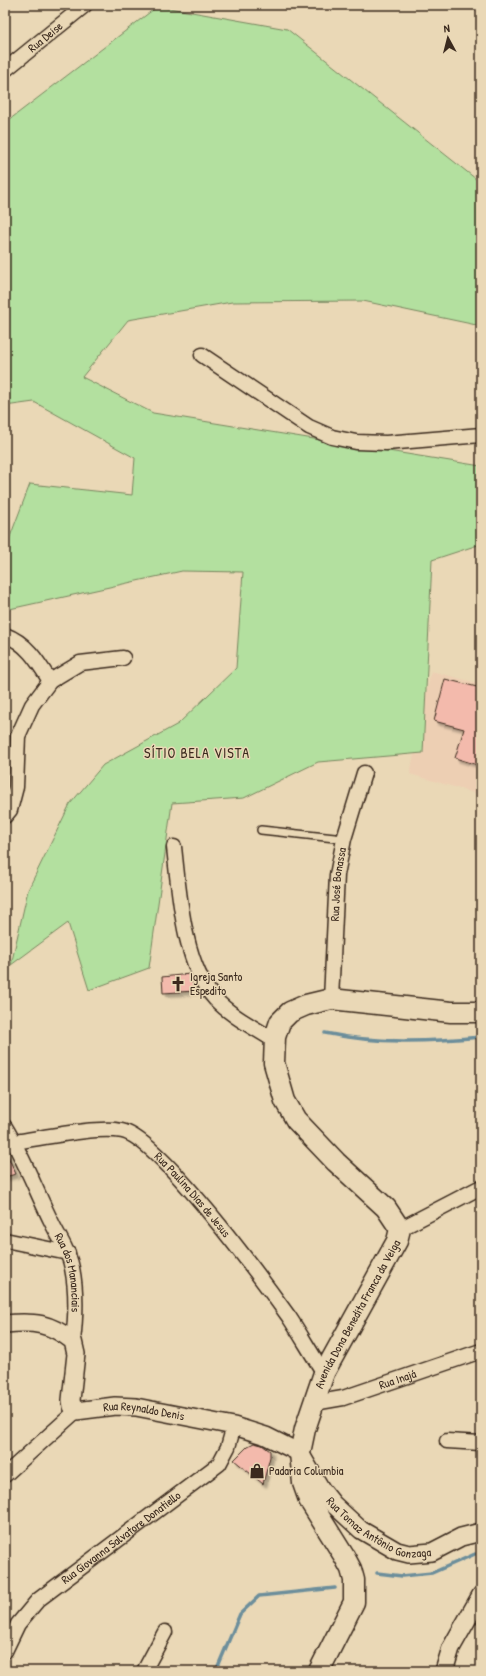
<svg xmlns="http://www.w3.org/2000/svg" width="486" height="1676" viewBox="0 0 486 1676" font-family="'Patrick Hand',sans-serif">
<defs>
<filter id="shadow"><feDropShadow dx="3.5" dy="3.5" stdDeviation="1" flood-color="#0004"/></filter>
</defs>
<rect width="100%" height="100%" fill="#ead8b6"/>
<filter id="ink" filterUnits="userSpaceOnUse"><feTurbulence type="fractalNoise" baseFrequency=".025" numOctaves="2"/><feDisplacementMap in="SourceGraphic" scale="8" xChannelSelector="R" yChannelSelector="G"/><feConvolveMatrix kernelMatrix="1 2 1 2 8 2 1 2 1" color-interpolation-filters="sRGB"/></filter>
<g filter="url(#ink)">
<!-- built -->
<path fill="#edcfb3" d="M431,671L481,684V795L410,774Z"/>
<!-- green -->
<path fill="#b3e09f" stroke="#77855e" d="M158,6L287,29L481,183V326L363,301L232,302L128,320L82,377L153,413L481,466V544L432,560L423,753L318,762L244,798L172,803L149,968L89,990L68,923L11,965L28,890L70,804L103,765L178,724L236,668L243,572L182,571L5,610V550L30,484L132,495L135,458L34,402L5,406V123Z"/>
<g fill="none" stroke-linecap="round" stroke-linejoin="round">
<!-- stream -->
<path stroke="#6c8e9b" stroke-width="3.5" d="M325,1033C377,1044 428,1042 481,1037
M377,1573L402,1576L432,1573L475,1554
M216,1671L240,1614L259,1596L335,1588"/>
</g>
<!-- building -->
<path fill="#f3baac" stroke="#3b2a1e" filter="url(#shadow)" d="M445,679L481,688V766L455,758L464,729L434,721Z
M190,974L195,991L163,993L162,977Z
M5,1150L16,1174L5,1177Z
M254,1443L262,1445L270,1451V1457L263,1484L234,1460L248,1446Z"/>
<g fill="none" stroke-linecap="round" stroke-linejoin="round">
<!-- service casing -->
<g stroke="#3b2a1e" stroke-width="10">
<path id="service" d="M261,830L344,839"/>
</g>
<!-- minor casing -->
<g stroke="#3b2a1e" stroke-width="17">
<g id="minor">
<path id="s1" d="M5,70L85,5"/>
<path d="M202,355L309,427L332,437L356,442L386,443L481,435"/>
<path d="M5,635C27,643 38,662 50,681"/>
<path d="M5,816L10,810L16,787L18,736L32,705L50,681L80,663L123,658"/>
<path d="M174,847C179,891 183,964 215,999C231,1016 255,1028 275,1041"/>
<path id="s2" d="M331,999L337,875L344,839L364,773"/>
<path id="s3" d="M5,1127C24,1158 36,1191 52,1223C59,1238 69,1251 72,1268C77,1292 76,1316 73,1341"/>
<path id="s4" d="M14,1142C43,1138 96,1126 122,1131C159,1138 264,1282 289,1317C301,1335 312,1355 324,1373"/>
<path d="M400,1229L481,1187"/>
<path d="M5,1240L68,1253"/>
<path id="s5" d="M314,1403L343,1398L481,1351"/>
<path d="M447,1441L481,1443"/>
<path d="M5,1475L76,1411"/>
<path id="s6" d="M5,1651L18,1624L38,1600L219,1464L228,1447L234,1426"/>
<path d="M144,1671L165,1632"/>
</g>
</g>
<!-- tertiary casing -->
<g stroke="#3b2a1e" stroke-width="20">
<g id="tertiary">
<path id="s7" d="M5,1324C34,1321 50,1323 73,1341L76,1354L71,1400L72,1406L76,1411L115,1406L136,1407L234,1426L266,1436L300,1453L321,1489L333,1504L361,1530L397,1551L409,1554L432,1552L461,1537L481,1532"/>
<path d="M444,1671L451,1648L481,1595"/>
</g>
</g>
<!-- secondary casing -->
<g stroke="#3b2a1e" stroke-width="23">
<g id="secondary">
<path id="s8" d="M319,1671L354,1602V1580L351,1569L344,1556L309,1500L303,1483L300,1453L305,1429L324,1373L397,1241L400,1229L386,1208L336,1162L296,1120L285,1101L274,1063L275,1037L280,1022L290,1012L306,1005L331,999L451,1012H481"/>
</g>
</g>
<!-- service -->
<use href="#service" stroke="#ead8b6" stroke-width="7"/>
<!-- minor -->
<use href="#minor" stroke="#ead8b6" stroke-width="14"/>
<!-- tertiary -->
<use href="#tertiary" stroke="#ead8b6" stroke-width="17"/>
<!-- secondary -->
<use href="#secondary" stroke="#ead8b6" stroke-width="20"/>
</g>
</g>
<!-- icons -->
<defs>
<g id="church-bare" transform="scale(1.2)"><path d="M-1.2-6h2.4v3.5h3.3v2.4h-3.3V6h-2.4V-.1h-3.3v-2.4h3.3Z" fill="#3b2a1e" stroke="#ead8b6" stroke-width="2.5" paint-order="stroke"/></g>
<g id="shop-bare" transform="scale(1.2)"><path d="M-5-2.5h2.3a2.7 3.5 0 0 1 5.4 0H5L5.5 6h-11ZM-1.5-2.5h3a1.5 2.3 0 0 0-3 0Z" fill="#3b2a1e" stroke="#ead8b6" stroke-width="2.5" paint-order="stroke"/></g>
</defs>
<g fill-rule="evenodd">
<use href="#church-bare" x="178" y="984"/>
<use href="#shop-bare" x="257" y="1471"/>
</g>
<g text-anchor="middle" stroke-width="3" stroke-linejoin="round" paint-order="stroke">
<!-- street labels -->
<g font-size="12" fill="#3b2a1e" stroke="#ead8b6">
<text dy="4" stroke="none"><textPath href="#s1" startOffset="52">Rua Deise</textPath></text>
<text dy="4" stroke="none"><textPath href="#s2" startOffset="115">Rua José Bonassa</textPath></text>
<text dy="4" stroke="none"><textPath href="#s4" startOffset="205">Rua Paulina Dias de Jesus</textPath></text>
<text dy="4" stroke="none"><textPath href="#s3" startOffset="160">Rua dos Mananciais</textPath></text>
<text dy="4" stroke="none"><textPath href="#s8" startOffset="391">Avenida Dona Benedita Franca da Veiga</textPath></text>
<text dy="4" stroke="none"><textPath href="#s5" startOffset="87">Rua Inajá</textPath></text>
<text dy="4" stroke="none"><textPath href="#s7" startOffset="213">Rua Reynaldo Denis</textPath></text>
<text dy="4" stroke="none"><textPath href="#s7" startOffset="491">Rua Tomaz Antônio Gonzaga</textPath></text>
<text dy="4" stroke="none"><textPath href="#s6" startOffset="165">Rua Giovanna Salvatore Donatiello</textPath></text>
</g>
<!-- poi labels -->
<g font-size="12" fill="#3b2a1e" stroke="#ead8b6" text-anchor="start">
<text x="190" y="981">Igreja Santo<tspan x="190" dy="14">Espedito</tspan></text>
<text x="269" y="1475">Padaria Columbia</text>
</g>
<!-- quarter labels -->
<g font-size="14" letter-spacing="1" fill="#3b2a1e" stroke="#ead8b6">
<text x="197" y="758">SÍTIO BELA VISTA</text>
</g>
</g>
<!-- margin -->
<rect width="486" height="1676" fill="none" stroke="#ead8b6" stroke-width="20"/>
<rect x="10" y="10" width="466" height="1656" fill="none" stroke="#3b2a1e" stroke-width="1.5" filter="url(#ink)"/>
<!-- north arrow -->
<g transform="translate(448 38) rotate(353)" stroke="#ead8b6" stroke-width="3" paint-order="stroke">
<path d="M0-3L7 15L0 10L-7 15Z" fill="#3b2a1e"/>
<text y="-6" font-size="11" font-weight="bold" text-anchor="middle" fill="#3b2a1e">N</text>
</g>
</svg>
